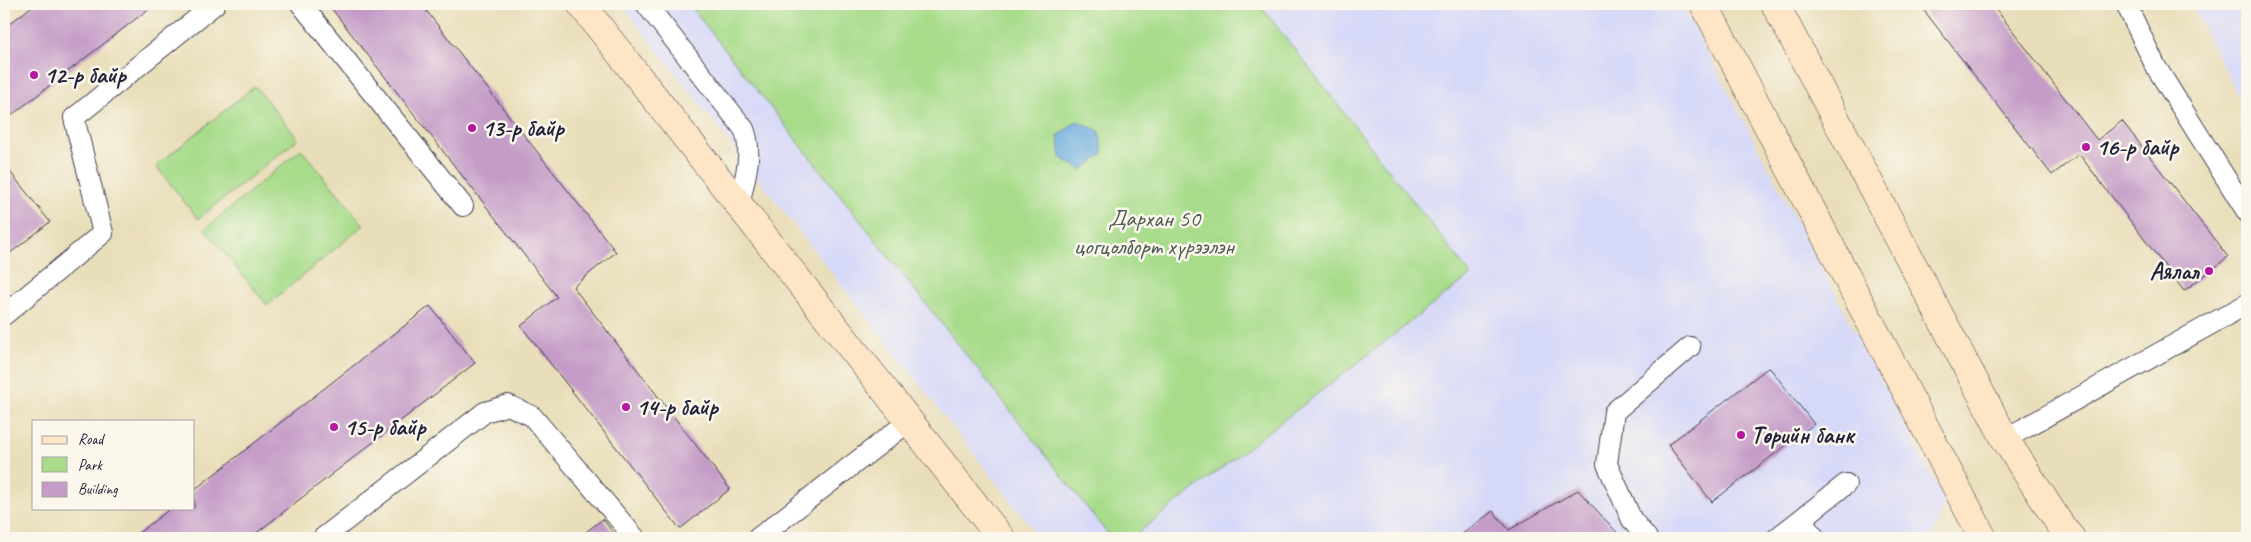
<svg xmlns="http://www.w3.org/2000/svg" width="2251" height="542" viewBox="0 0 2251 542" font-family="Caveat,sans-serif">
<rect width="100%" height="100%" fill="#fbf7ec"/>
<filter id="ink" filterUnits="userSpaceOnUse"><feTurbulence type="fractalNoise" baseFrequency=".02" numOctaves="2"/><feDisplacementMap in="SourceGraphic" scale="10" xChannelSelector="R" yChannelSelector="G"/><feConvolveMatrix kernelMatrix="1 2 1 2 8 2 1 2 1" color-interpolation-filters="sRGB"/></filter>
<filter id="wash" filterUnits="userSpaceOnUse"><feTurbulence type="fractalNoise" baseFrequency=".0096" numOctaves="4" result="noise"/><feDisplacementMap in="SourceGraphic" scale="20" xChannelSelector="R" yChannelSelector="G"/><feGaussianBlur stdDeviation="1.12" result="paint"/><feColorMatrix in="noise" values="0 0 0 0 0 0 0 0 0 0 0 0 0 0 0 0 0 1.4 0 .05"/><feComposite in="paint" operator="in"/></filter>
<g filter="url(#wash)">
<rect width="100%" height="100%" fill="#e9deba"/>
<!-- built -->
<path fill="#d6d8f8" d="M621,4H1682L1945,501L1932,538H1040Z
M2191,4H2247V113Z"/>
<!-- green -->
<path fill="#a8dc8b" stroke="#657f63" d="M689,4H1259L1471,275L1131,538H1111Z
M255,86L298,139L198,219L156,166Z
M301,149L364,225L267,305L205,229Z"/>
<!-- water -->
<path fill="#6cacdf" stroke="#47678d" d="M1077,121L1099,131L1103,154L1082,170L1061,158L1058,136Z"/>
<g id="blocks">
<!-- building -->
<path fill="#c49cc7" d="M35,4H155L4,121V28Z
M328,4H421L616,252L573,287L730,489L680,529L521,326L557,297Z
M1919,4H1992L2097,140L2122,121L2228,257L2184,291L2079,154L2052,175Z
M7,168L50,222L4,258V170Z
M430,306L475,363L250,538H132L171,508H194V490Z
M1769,367L1814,424L1712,502L1668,445Z
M1578,490L1622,538H1457L1493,511L1509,530Z
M603,519L617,538H578Z"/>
</g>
</g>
<g filter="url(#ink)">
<use href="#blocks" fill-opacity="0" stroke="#403e4e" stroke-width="1"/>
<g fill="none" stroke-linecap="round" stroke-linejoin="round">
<!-- lane casing -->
<g stroke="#403e4e" stroke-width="22">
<path id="lane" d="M301,4L463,206
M646,4L744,129C754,154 744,180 739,205
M2126,4L2156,67L2247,212
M4,315L103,233L74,118L215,4
M2005,439L2247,304
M1800,520L1815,538
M323,538L485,412L508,405L532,416L635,538
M758,538L908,422
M1647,538L1632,520L1607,464L1614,412L1690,347
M1777,538L1846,484"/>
</g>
<!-- secondary casing -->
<g stroke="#403e4e" stroke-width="29">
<path id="secondary" d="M581,4L1001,538
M1704,4L1983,538
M1775,4L2005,439L2063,529L2071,538"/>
</g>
<!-- lane -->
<use href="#lane" stroke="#fff" stroke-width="20"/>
<!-- secondary -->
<use href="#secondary" stroke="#fde5c5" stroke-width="28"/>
</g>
</g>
<!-- markers -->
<g fill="#b5179e" stroke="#fbf7ec" stroke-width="2">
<circle cx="34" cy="75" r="5"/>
<circle cx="472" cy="128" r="5"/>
<circle cx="2086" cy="147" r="5"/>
<circle cx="2209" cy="271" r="5"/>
<circle cx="626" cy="407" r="5"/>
<circle cx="334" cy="427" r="5"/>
<circle cx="1741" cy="435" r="5"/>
</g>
<g text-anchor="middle" stroke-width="5" stroke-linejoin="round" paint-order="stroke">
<!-- poi labels -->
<g font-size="24" font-weight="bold" fill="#22223b" stroke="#fbf7ec" text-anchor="start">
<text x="44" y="83">12-р байр</text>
<text x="482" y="136">13-р байр</text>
<text x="2096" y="155">16-р байр</text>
<text x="2199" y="279" text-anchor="end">Аялал</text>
<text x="636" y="415">14-р байр</text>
<text x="344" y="435">15-р байр</text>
<text x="1751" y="443">Төрийн банк</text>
</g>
<!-- park labels -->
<g font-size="24" fill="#4a5a53" stroke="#fbf7ec">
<text x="1154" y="226">Дархан 50<tspan x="1154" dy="28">цогцолборт хүрээлэн</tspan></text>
</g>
</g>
<!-- margin -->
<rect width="2251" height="542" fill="none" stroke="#fbf7ec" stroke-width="20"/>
<!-- legend -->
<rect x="32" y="420" width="162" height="90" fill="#fbf7ec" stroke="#a4a2a5"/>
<rect x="42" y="436" width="25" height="8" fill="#fde5c5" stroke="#a4a2a5"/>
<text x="78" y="444" font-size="15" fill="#22223b">Road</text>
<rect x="42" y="457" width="25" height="15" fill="#a8dc8b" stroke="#a4a2a5"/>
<text x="78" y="470" font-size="15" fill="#22223b">Park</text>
<rect x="42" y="482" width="25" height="15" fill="#c49cc7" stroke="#a4a2a5"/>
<text x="78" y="494" font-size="15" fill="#22223b">Building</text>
</svg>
